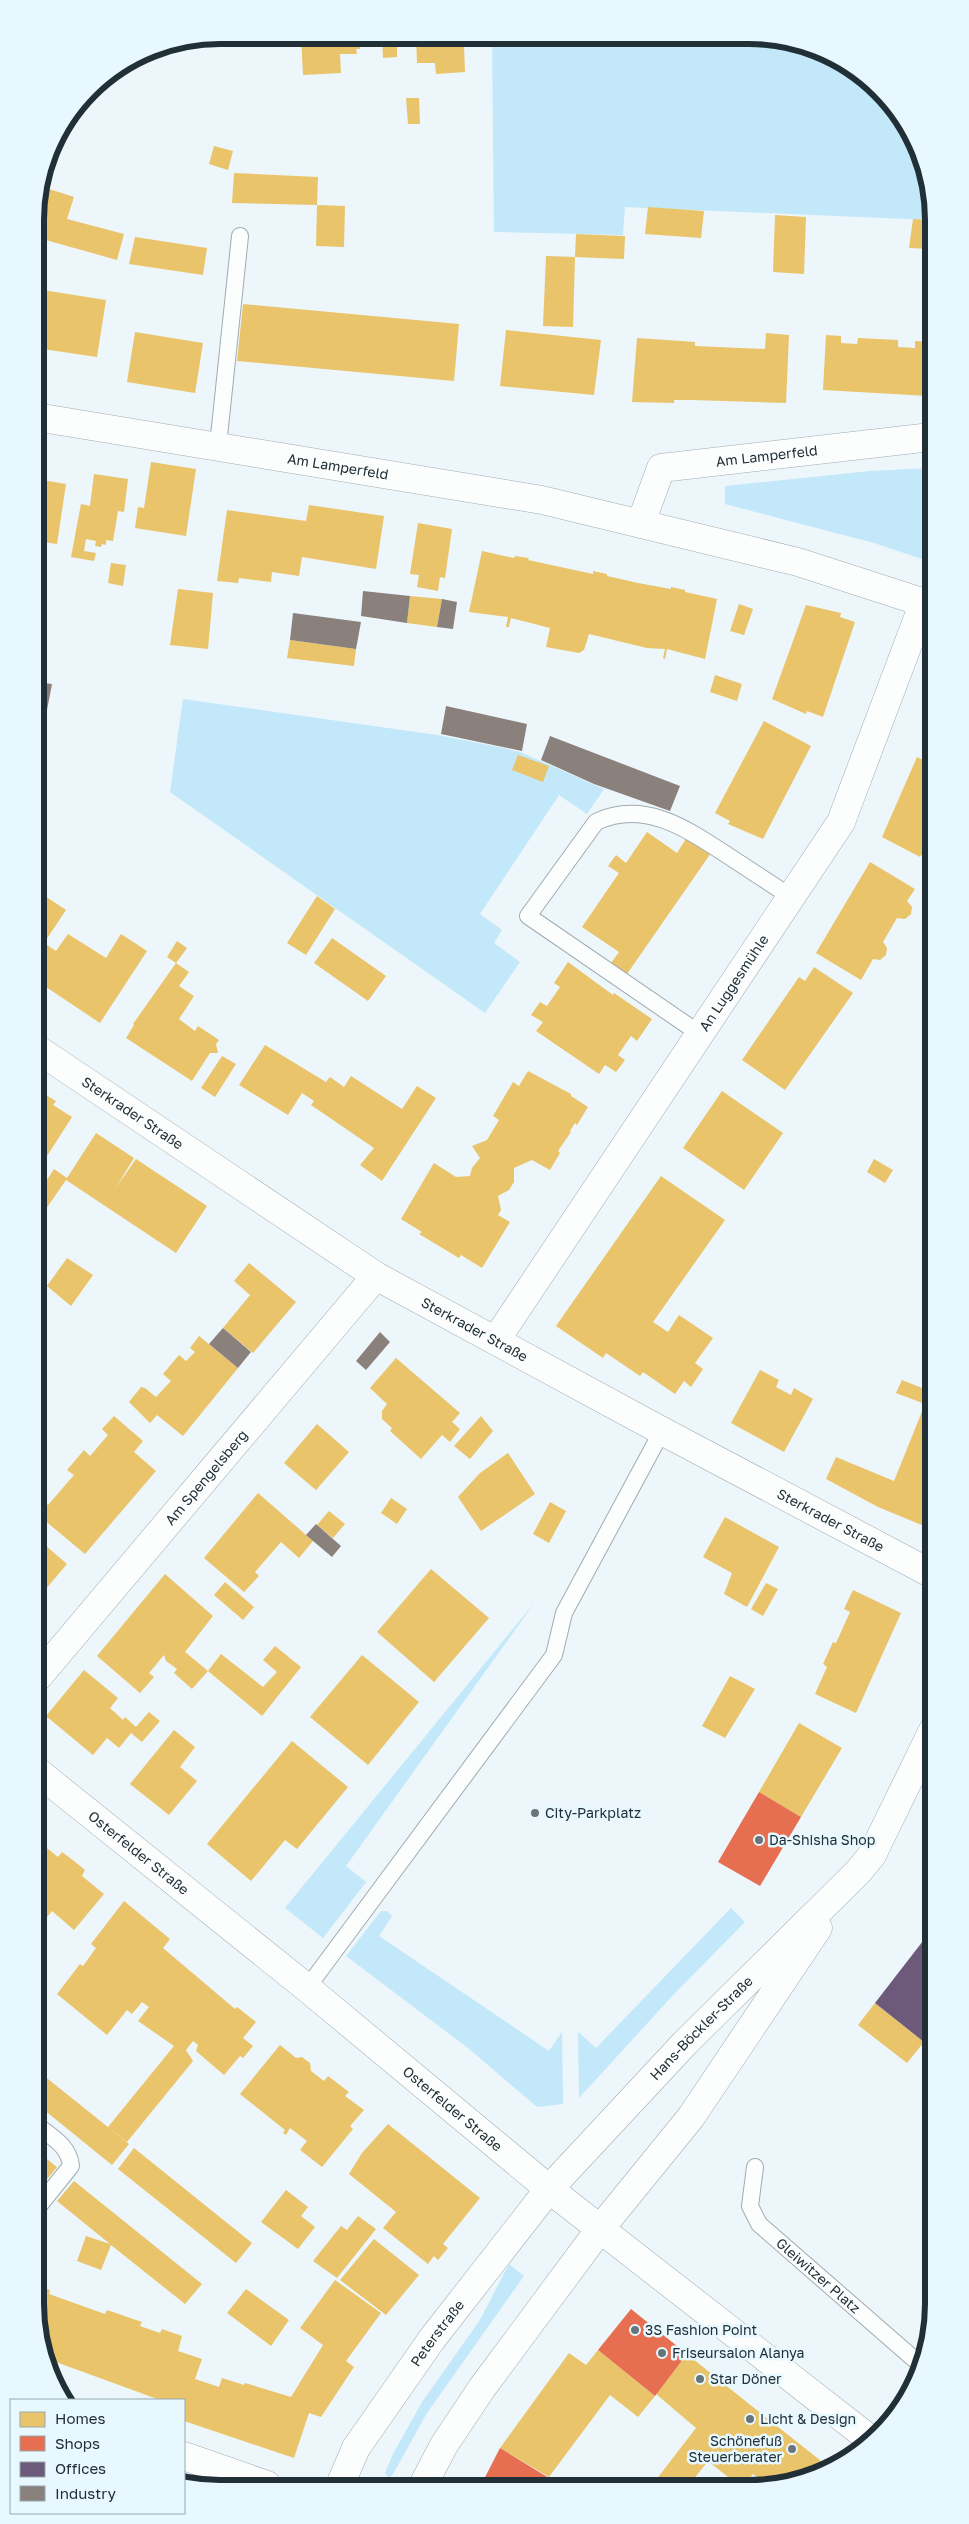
<svg xmlns="http://www.w3.org/2000/svg" width="969" height="2524" viewBox="0 0 969 2524" font-family="'Golos Text',sans-serif">
<rect width="100%" height="100%" fill="#edf6fa"/>
<!-- green -->
<path fill="#c2e8f9" d="M492,37L785,39L831,54L880,89L909,128L930,184V220L625,207L623,235L494,232Z
M931,468V562L874,543L725,504V486L870,471Z
M183,699L437,735L499,747L520,752L604,789L587,814L559,795L480,914L502,930L494,943L520,962L485,1013L170,792Z
M535,1602L346,1866L366,1882L323,1938L285,1908Z
M731,1908L745,1922L675,1993L579,2098L578,2032L596,2048Z
M381,1911H387L392,1916L379,1936L549,2051L562,2032L563,2104L537,2107L468,2048L346,1956Z
M509,2264L524,2276L427,2413L393,2474L390,2477L387,2476L385,2473L393,2454L422,2402L480,2320Z"/>
<!-- homes -->
<path fill="#e9c46a" d="M301,36H360V49H356L357,54H340L341,73L303,75Z
M382,36H397V57L383,58Z
M416,36L471,37L472,46H464L465,72L436,74L435,63H417Z
M406,98H419L420,124H408Z
M214,146L233,151L228,170L209,164Z
M234,173L318,177L317,205L232,203Z
M49,189L74,197L67,219L124,234L117,260L35,237V209L43,212Z
M317,205L345,206L344,247L316,246Z
M648,207L704,211L701,238L645,234Z
M775,215L806,217L804,274L773,272Z
M913,219L930,220V249L909,248Z
M576,234L625,236L624,259L575,257Z
M135,237L207,248L203,275L129,264Z
M546,256L575,257L573,327L543,326Z
M36,289L106,300L97,357L36,348Z
M243,304L459,324L454,381L237,361Z
M506,330L601,340L594,395L500,386Z
M135,332L203,343L195,393L127,382Z
M766,333L789,335L786,403L692,400H674V403L632,402L637,338L695,342V346L765,349Z
M826,335L841,336V343L857,344L858,338L898,340V347L915,348V341L931,342L928,396L823,390Z
M151,462L196,469L186,536L135,528L138,507L144,508Z
M94,474L128,479L124,512L118,511L113,541L106,540V545L102,544L101,547L95,546L96,541L86,539L84,551L96,553L94,561L71,557L81,504L90,506Z
M36,479L66,484L57,544L37,541L36,536Z
M309,505L384,516L376,569L302,557L299,576L272,572L271,582L239,578L238,583L217,581L227,510L306,521Z
M418,523L452,529L445,578L440,577L438,591L417,587L419,575L410,574Z
M482,551L514,558L515,556L529,558L528,560L593,574V571L607,574V576L638,583L671,589V587L685,590V592L717,599L705,659L667,649L665,659L663,658L665,649L647,648L589,634L584,650L579,653L546,647L550,628L511,618L509,627H506L508,617L469,612Z
M111,563L126,565L123,586L108,583Z
M178,589L213,593L208,649L170,645Z
M410,596L442,599L437,627L407,623Z
M739,604L753,609L744,635L730,631Z
M806,605L841,613L840,617L855,622L823,717L807,711L806,714L772,699Z
M290,640L356,649L354,666L287,658Z
M715,675L742,684L737,701L710,692Z
M764,721L811,746L763,839L728,824L730,821L715,813Z
M518,755L549,766L543,782L512,770Z
M917,757L931,764V860L921,855L920,857L882,837Z
M647,832L677,853L687,837L711,853L627,974L611,963L619,952L582,927L619,873L608,866L616,855L626,863Z
M870,862L915,889L907,901L912,907L911,914L905,919L897,918L883,942L887,948L886,955L880,960L873,959L861,980L816,953Z
M36,890L66,910L44,943L56,951L68,934L106,958L121,934L147,951L100,1023L37,981L40,976L37,974Z
M317,896L335,909L306,955L287,943Z
M332,938L386,976L368,1001L314,963Z
M177,941L187,948L176,963L167,957Z
M568,962L613,995L614,993L652,1019L637,1041L631,1036L618,1055L625,1060L616,1072L605,1065L599,1074L536,1031L543,1022L531,1015L540,1002L547,1006L560,987L554,983Z
M176,963L189,972L179,986L194,996L179,1019L195,1031L198,1026L219,1040L216,1044L218,1053H210L192,1081L126,1038L134,1025L133,1024Z
M814,967L853,993L785,1090L742,1060L799,977L805,981Z
M265,1045L326,1082L330,1077L344,1087L351,1076L402,1109L417,1086L436,1098L382,1181L360,1165L374,1148L311,1105L314,1101L302,1093L288,1115L239,1085Z
M222,1056L236,1064L215,1097L201,1088Z
M528,1071L571,1094V1096L588,1107L577,1125L575,1123L570,1131L571,1132L558,1151L560,1153L550,1170L532,1160L514,1168V1182L509,1190L498,1196L501,1210L498,1215L510,1222L482,1268L461,1255L459,1258L419,1234L422,1232L401,1219L434,1163L456,1177L470,1176L472,1168L480,1158L472,1146L487,1140L499,1120L493,1116L513,1082L519,1086Z
M722,1091L783,1133L744,1190L683,1148Z
M37,1095L43,1099L46,1095L56,1101L53,1105L72,1117L40,1167L37,1165Z
M96,1133L134,1158L115,1189L136,1159L207,1206L176,1253L66,1180L39,1219L41,1221L37,1226V1195L54,1169L67,1178Z
M874,1159L893,1170L885,1183L867,1172Z
M661,1176L725,1220L653,1322L668,1332L679,1315L713,1338L695,1363L703,1369L691,1387L684,1381L675,1394L643,1372L640,1376L606,1353L603,1358L556,1326Z
M67,1258L93,1275L71,1306L47,1286Z
M249,1263L296,1302L253,1353L223,1328L250,1295L234,1281Z
M199,1336L238,1368L183,1436L157,1415L150,1423L129,1402L141,1387L145,1388L156,1397L171,1381L163,1374L179,1355L186,1361L195,1352L190,1348Z
M396,1358L460,1413L452,1422L460,1429L450,1442L442,1435L421,1459L390,1431L392,1428L382,1419V1411L387,1404L370,1388Z
M760,1370L779,1380L776,1387L791,1395L794,1388L813,1399L784,1452L731,1423Z
M902,1380L932,1392V1518L928,1517L924,1526L878,1507L826,1479L836,1457L894,1481L925,1404L896,1393Z
M114,1416L143,1441L134,1452L156,1471L85,1554L37,1514V1505L42,1499L48,1505L74,1475L67,1470L84,1450L90,1456L108,1435L102,1429Z
M481,1416L493,1431L470,1459L454,1446Z
M317,1424L349,1452L316,1490L284,1463Z
M508,1453L535,1494L481,1531L458,1497L480,1473Z
M258,1493L313,1541L299,1558L281,1542L255,1572L259,1576L244,1592L204,1558Z
M391,1498L407,1509L397,1524L381,1513Z
M550,1502L566,1511L549,1543L533,1534Z
M329,1511L345,1524L333,1538L317,1525Z
M725,1517L779,1547L747,1607L724,1594L732,1573L703,1557Z
M45,1545L67,1564L40,1596L43,1599L38,1605L37,1554Z
M431,1569L489,1618L434,1682L377,1632Z
M165,1574L213,1616L185,1652L208,1671L192,1689L174,1673L177,1669L166,1661L164,1655L149,1673L154,1677L140,1693L97,1656Z
M225,1582L254,1607L243,1620L214,1595Z
M766,1583L778,1589L763,1616L751,1609Z
M853,1590L901,1613L856,1713L815,1694L827,1667L823,1664L833,1642L836,1643L850,1612L844,1609Z
M275,1646L301,1667L262,1716L208,1671L221,1654L263,1687L277,1672L263,1660Z
M362,1655L419,1702L368,1765L310,1717Z
M84,1670L118,1698L110,1708L123,1720L125,1717L136,1727L149,1712L160,1721L142,1742L131,1733L119,1748L107,1738L93,1755L46,1716Z
M730,1676L755,1689L725,1738L702,1726Z
M799,1723L842,1748L801,1817L759,1792Z
M174,1730L195,1747L180,1767L197,1781L169,1815L130,1784Z
M292,1741L348,1787L297,1849L285,1840L251,1881L207,1844Z
M38,1841L58,1857L62,1852L74,1861L85,1870L82,1876L104,1894L74,1930L52,1911L38,1928Z
M124,1901L170,1939L163,1948L235,2009L237,2007L256,2022L243,2038L253,2046L243,2058L240,2056L224,2075L196,2051L198,2045L193,2041L186,2050L193,2061L127,2142L108,2127L174,2046L138,2021L149,2007L142,2002L132,2014L127,2010L107,2035L57,1994L80,1964L83,1966L96,1948L91,1944Z
M875,2003L924,2042L907,2063L858,2025Z
M280,2045L296,2058L302,2057L310,2063L311,2071L324,2081L328,2076L349,2092L345,2096L364,2110L350,2126L353,2129L322,2167L300,2150L307,2141L290,2128L286,2135L283,2133L285,2130L240,2094Z
M38,2071L129,2144L112,2165L38,2105Z
M388,2124L480,2198L443,2244L448,2248L438,2260L434,2256L428,2264L383,2228L396,2212L349,2174L362,2153Z
M134,2148L252,2243L236,2263L118,2169Z
M38,2152L57,2167L40,2188L38,2186Z
M74,2181L202,2284L185,2304L111,2245L101,2270L77,2261L86,2236L110,2244L57,2201Z
M286,2190L308,2207L301,2216L315,2227L298,2249L261,2222Z
M358,2216L376,2229L337,2278L313,2261L341,2226L347,2230Z
M374,2239L419,2275L386,2315L340,2280Z
M39,2268L45,2270L39,2286L50,2290L49,2294L105,2314L107,2310L142,2322L140,2326L160,2333L162,2329L182,2336L178,2351L202,2359L195,2379L219,2387L222,2378L244,2385L245,2383L291,2397L323,2345L300,2328L335,2280L381,2313L346,2361L354,2367L321,2417L309,2413L294,2458L184,2421V2400H160L45,2358L39,2340Z
M246,2289L289,2320L271,2346L227,2313Z
M598,2350L655,2396L638,2417L610,2395L549,2477L500,2448L569,2353L586,2365Z
M687,2354L729,2388L830,2468L785,2485H767L753,2474L744,2485H738L708,2461L689,2485H652L696,2428L656,2394Z"/>
<!-- shops -->
<path fill="#e76f51" d="M759,1792L801,1817L760,1886L718,1862Z
M631,2309L687,2354L655,2396L598,2350Z
M500,2448L549,2478L545,2485H481Z"/>
<!-- offices -->
<path fill="#6d597a" d="M933,1928V2040L929,2046L875,2003Z"/>
<!-- industry -->
<path fill="#8a817c" d="M363,591L410,596L407,623L361,616Z
M442,599L457,602L453,629L437,627Z
M293,613L361,622L356,649L290,640Z
M36,616H45L43,642H36Z
M36,682L52,684L47,710L36,709Z
M446,706L527,724L522,751L441,734Z
M550,736L680,786L670,811L594,784L541,760Z
M223,1328L251,1352L238,1368L209,1344Z
M380,1332L390,1342L366,1370L356,1361Z
M316,1524L341,1546L332,1557L306,1535Z"/>
<g fill="none" stroke-linecap="round" stroke-linejoin="round">
<!-- lane casing -->
<g stroke="#a1abb0" stroke-width="18">
<g id="lane">
<path d="M218,446L240,236"/>
<path d="M700,1034L528,916L596,822C644,799 687,829 727,855C748,869 770,883 791,897"/>
<path d="M307,1988L554,1655L564,1613L662,1431"/>
<path d="M38,2126C53,2138 69,2146 71,2166L38,2207"/>
<path id="s1" d="M755,2167L750,2206L759,2224L922,2366"/>
</g>
</g>
<!-- street casing -->
<g stroke="#a1abb0" stroke-width="29">
<g id="street">
<path id="s2" d="M36,417L542,500L798,562L931,605"/>
<path id="s3" d="M641,523L661,468L931,437"/>
<path id="s4" d="M37,1049L376,1276L662,1431L932,1574"/>
<path id="s5" d="M496,1340L841,822L924,602"/>
<path id="s6" d="M38,1677L376,1276"/>
<path d="M184,2456L267,2485"/>
</g>
</g>
<!-- secondary casing -->
<g stroke="#a1abb0" stroke-width="29">
<g id="secondary">
<path id="s7" d="M38,1772L307,1988L549,2189L871,2440"/>
<path id="s8" d="M340,2485L356,2448L432,2339L549,2189L685,2043L858,1872L872,1855L933,1730"/>
<path d="M423,2485L444,2445L482,2388L600,2229L691,2117L818,1928"/>
</g>
</g>
<!-- lane -->
<use href="#lane" stroke="#fcfefe" stroke-width="16"/>
<!-- street -->
<use href="#street" stroke="#fcfefe" stroke-width="28"/>
<!-- secondary -->
<use href="#secondary" stroke="#fcfefe" stroke-width="28"/>
</g>
<!-- markers -->
<g fill="#68757b" stroke="#e8f8ff" stroke-width="2">
<circle cx="535" cy="1813" r="5"/>
<circle cx="759" cy="1840" r="5"/>
<circle cx="635" cy="2330" r="5"/>
<circle cx="662" cy="2353" r="5"/>
<circle cx="700" cy="2379" r="5"/>
<circle cx="750" cy="2419" r="5"/>
<circle cx="792" cy="2449" r="5"/>
</g>
<g text-anchor="middle" stroke-width="5" stroke-linejoin="round" paint-order="stroke">
<!-- street labels -->
<g font-size="14" fill="#213036" stroke="#e8f8ff">
<text dy="5" stroke="none"><textPath href="#s3" startOffset="165">Am Lamperfeld</textPath></text>
<text dy="5" stroke="none"><textPath href="#s2" startOffset="306">Am Lamperfeld</textPath></text>
<text dy="5" stroke="none"><textPath href="#s5" startOffset="429">An Luggesmühle</textPath></text>
<text dy="5" stroke="none"><textPath href="#s4" startOffset="115">Sterkrader Straße</textPath></text>
<text dy="5" stroke="none"><textPath href="#s4" startOffset="520">Sterkrader Straße</textPath></text>
<text dy="5" stroke="none"><textPath href="#s6" startOffset="261">Am Spengelsberg</textPath></text>
<text dy="5" stroke="none"><textPath href="#s4" startOffset="924">Sterkrader Straße</textPath></text>
<text dy="5" stroke="none"><textPath href="#s7" startOffset="129">Osterfelder Straße</textPath></text>
<text dy="5" stroke="none"><textPath href="#s8" startOffset="585">Hans-Böckler-Straße</textPath></text>
<text dy="5" stroke="none"><textPath href="#s7" startOffset="534">Osterfelder Straße</textPath></text>
<text dy="5" stroke="none"><textPath href="#s1" startOffset="138">Gleiwitzer Platz</textPath></text>
<text dy="5" stroke="none"><textPath href="#s8" startOffset="181">Peterstraße</textPath></text>
</g>
<!-- poi labels -->
<g font-size="14" fill="#213036" stroke="#e8f8ff" text-anchor="start">
<text x="545" y="1818">City-Parkplatz</text>
<text x="769" y="1845">Da-Shisha Shop</text>
<text x="645" y="2335">3S Fashion Point</text>
<text x="672" y="2358">Friseursalon Alanya</text>
<text x="710" y="2384">Star Döner</text>
<text x="760" y="2424">Licht &amp; Design</text>
<text x="782" y="2446" text-anchor="end">Schönefuß<tspan x="782" dy="16">Steuerberater</tspan></text>
</g>
</g>
<!-- crop -->
<path d="M0 0H969V2524H0ZM220 44H749A176 176 0 0 1 925 220V2304A176 176 0 0 1 749 2480H220A176 176 0 0 1 44 2304V220A176 176 0 0 1 220 44Z" fill="#e8f8ff" fill-rule="evenodd"/>
<path fill="none" stroke="#213036" stroke-width="6" d="M220 44H749A176 176 0 0 1 925 220V2304A176 176 0 0 1 749 2480H220A176 176 0 0 1 44 2304V220A176 176 0 0 1 220 44Z"/>
<!-- legend -->
<rect x="10" y="2399" width="175" height="115" fill="#e8f8ff" stroke="#98a8af"/>
<rect x="20" y="2412" width="25" height="15" fill="#e9c46a" stroke="#98a8af"/>
<text x="55" y="2424" font-size="15" fill="#213036">Homes</text>
<rect x="20" y="2436" width="25" height="15" fill="#e76f51" stroke="#98a8af"/>
<text x="55" y="2449" font-size="15" fill="#213036">Shops</text>
<rect x="20" y="2462" width="25" height="15" fill="#6d597a" stroke="#98a8af"/>
<text x="55" y="2474" font-size="15" fill="#213036">Offices</text>
<rect x="20" y="2486" width="25" height="15" fill="#8a817c" stroke="#98a8af"/>
<text x="55" y="2499" font-size="15" fill="#213036">Industry</text>
</svg>
